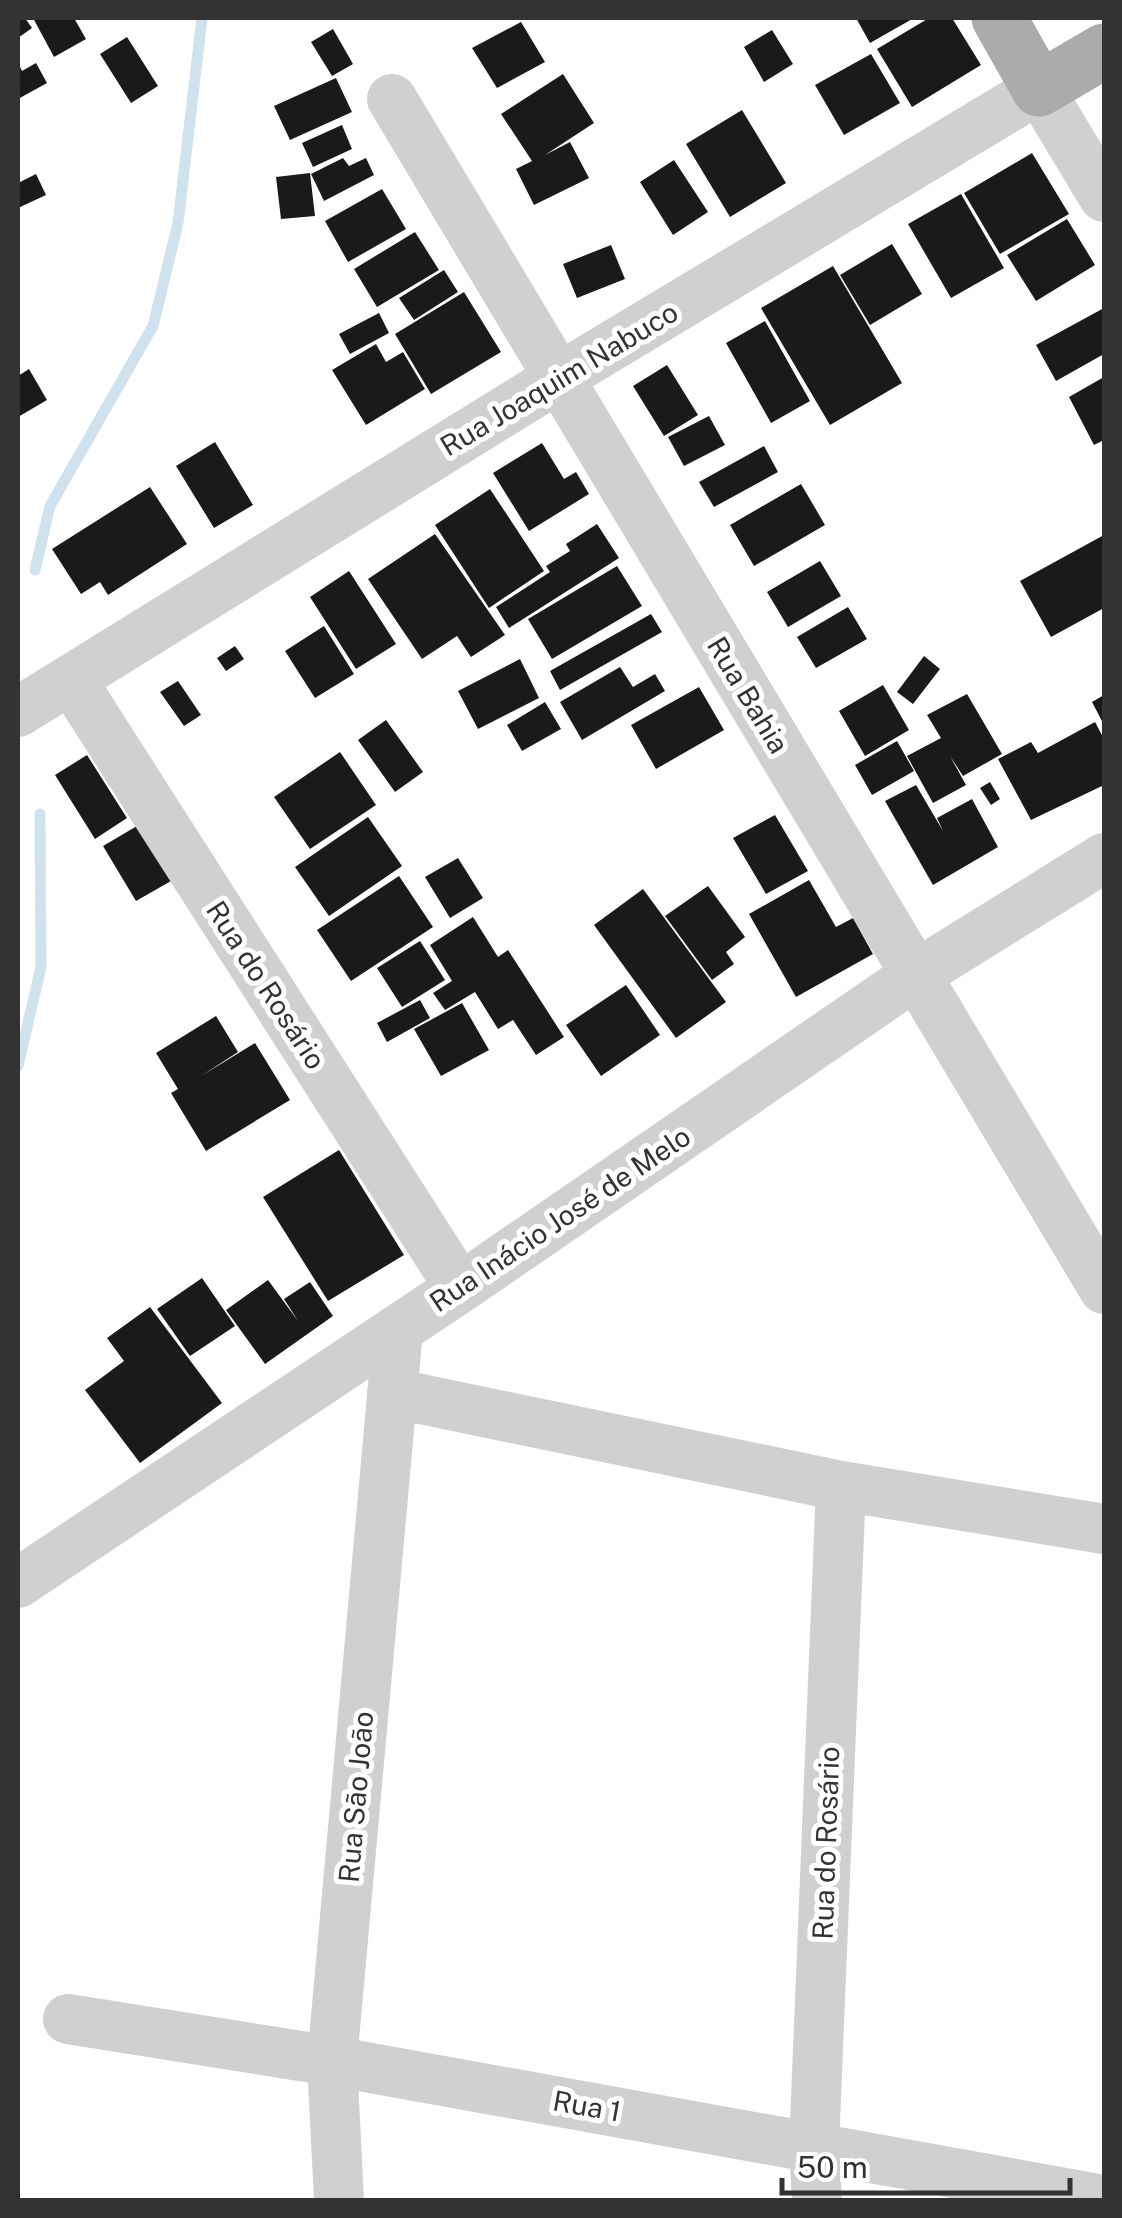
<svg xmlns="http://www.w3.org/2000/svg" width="1122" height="2218" viewBox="0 0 1122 2218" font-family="'Public Sans',sans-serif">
<rect width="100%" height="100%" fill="#fff"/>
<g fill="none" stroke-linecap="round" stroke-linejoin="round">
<!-- stream -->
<path stroke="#cfe2ee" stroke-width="11" d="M35,570L50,506L153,326L178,223L202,18
M18,1066L41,967L40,814"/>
</g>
<!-- building -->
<path fill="#1a1a1a" d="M18,18H25L32,28L18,38Z
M33,18H74L86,39L54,57Z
M856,18H914L870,43Z
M929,18H952L981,65L912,107L877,49Z
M521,22L545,62L497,88L472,48Z
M333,29L353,64L332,76L311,42Z
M772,30L793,64L764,82L744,47Z
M127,37L158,86L131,103L100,54Z
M871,54L900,103L844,135L815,85Z
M18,63L22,71L36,63L47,83L18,99Z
M563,74L594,123L545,155L570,142L589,178L534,205L516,169L532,161L501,114Z
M336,78L352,112L290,140L274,106Z
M742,110L786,183L730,217L686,144Z
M342,125L352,149L313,167L302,143Z
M1032,153L1069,214L1000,254L964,193Z
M343,158L349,166L366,158L374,175L324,201L311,174Z
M674,160L708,212L673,235L640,182Z
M310,173L315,216L281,219L276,177Z
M36,174L46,195L18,208V183Z
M382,189L406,229L348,262L325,221Z
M961,194L1004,268L951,298L908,224Z
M1067,219L1095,265L1036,301L1007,255Z
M415,232L439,270L377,307L354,269Z
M892,244L922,294L870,325L840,275Z
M611,245L625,279L577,298L563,264Z
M833,266L902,383L830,425L761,308Z
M444,270L458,292L414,320L399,298Z
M464,292L501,352L431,394L395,334Z
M1104,308V354L1056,381L1036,345Z
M379,313L389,333L350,354L339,334Z
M765,321L810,401L771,423L726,343Z
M376,344L386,362L403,352L425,389L366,425L332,370Z
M667,365L698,415L664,436L633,386Z
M29,369L47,400L18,417V376Z
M1104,377V440L1094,445L1069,397Z
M709,416L725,445L684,466L668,437Z
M215,442L253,505L214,528L176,466Z
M542,443L564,479L576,472L589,494L529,531L493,473Z
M764,446L778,472L714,507L699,482Z
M801,484L825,525L754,566L730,525Z
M150,487L187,544L108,595L100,582L81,594L52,549Z
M490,489L544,571L489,608L435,525Z
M597,524L619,558L509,628L496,607L550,572L546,566L570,551L566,544Z
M435,534L505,635L471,657L457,636L422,659L368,579Z
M1104,535V608L1051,637L1020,581Z
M820,561L841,596L788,627L767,592Z
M617,566L642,606L552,659L528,619Z
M349,571L396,644L356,669L310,597Z
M848,607L867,639L816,668L797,637Z
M651,614L662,632L560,690L550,671Z
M324,626L354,674L315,698L285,651Z
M235,646L244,659L226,671L217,658Z
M924,656L940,669L913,704L897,692Z
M520,659L539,698L478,729L458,691Z
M620,667L633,687L655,674L665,691L582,740L560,702Z
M178,681L201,715L184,726L160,692Z
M883,685L909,730L865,756L839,711Z
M699,687L724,730L656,769L631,725Z
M967,694L1002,754L963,776L950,756L966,785L933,803L907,756L941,738L927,715Z
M1104,695V725L1092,702Z
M545,702L561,729L522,751L507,725Z
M386,720L423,772L395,792L358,740Z
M1095,722L1104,739V785L1031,820L998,759L1031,742L1038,753Z
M897,741L914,771L872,795L855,765Z
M340,752L376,805L310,849L274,797Z
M87,755L127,818L95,839L55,775Z
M990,782L1000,799L991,805L980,788Z
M916,785L943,831L937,818L972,799L998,847L933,885L885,801Z
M775,815L808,871L766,894L733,838Z
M368,817L402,866L329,916L295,867Z
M137,826L171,881L136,901L103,846Z
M458,858L483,898L450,918L425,877Z
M399,876L433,927L351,981L317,930Z
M809,880L836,927L853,918L873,954L796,997L749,914Z
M708,886L745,937L726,952L734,964L712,980L665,916Z
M643,889L726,1002L676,1038L594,925Z
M473,917L498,957L508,950L564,1037L536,1055L513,1020L498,1029L475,992L445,1010L433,993L452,981L430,945Z
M420,941L445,980L402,1007L377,968Z
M626,985L660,1035L601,1076L566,1025Z
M420,1000L430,1018L387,1042L377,1023Z
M462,1003L489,1050L441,1076L414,1029Z
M216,1016L238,1052L201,1076L255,1043L290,1100L206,1151L171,1093L178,1089L156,1053Z
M339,1150L404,1255L328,1301L263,1197Z
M202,1278L235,1326L190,1356L157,1309Z
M268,1280L298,1321L284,1299L310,1282L333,1316L265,1364L226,1310Z
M150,1307L222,1403L140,1463L85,1390L124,1361L107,1338Z"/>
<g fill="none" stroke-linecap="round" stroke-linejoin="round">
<!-- minor -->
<path stroke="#d0d0d0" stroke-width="50" d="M392,99L1104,1289
M72,681L460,1288
M18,712L560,377L1039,89L1104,197
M392,1393L841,1486L1104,1529
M18,1583L460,1288L914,976L1104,858
M68,2019L332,2061L1104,2200
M339,2200L332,2061L398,1330
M817,2200L814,2147L841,1486"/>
<!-- major -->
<path stroke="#ababab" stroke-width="55" d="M999,18L1039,89L1104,51"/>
</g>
<g text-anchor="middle" stroke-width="10" stroke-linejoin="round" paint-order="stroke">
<!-- street labels -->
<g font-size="28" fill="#333" stroke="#fff">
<text transform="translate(559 379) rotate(-31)" y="10">Rua Joaquim Nabuco</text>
<text transform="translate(748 695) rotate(59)" y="10">Rua Bahia</text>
<text transform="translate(266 985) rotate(57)" y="10">Rua do Rosário</text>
<text transform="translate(560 1219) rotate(-34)" y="10">Rua Inácio José de Melo</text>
<text transform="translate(356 1797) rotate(-85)" y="10">Rua São João</text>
<text transform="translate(826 1843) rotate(-88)" y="10">Rua do Rosário</text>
<text transform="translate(587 2106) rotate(10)" y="10">Rua 1</text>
</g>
</g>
<!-- border -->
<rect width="1122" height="2218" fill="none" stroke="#333333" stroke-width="40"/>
<!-- scale -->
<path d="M782 2178v15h288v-15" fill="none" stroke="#333333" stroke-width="5"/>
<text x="797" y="2178" font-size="30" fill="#333333" stroke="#ffffff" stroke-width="8" paint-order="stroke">50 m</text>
</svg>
